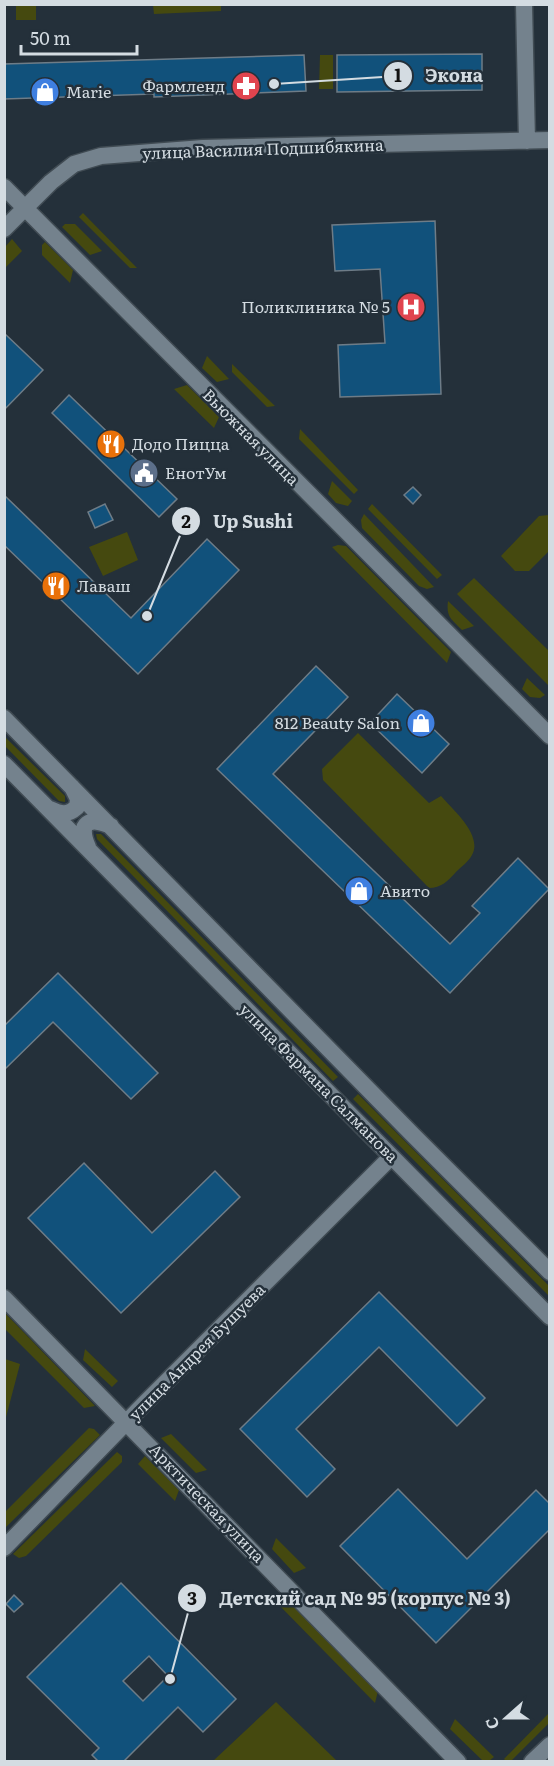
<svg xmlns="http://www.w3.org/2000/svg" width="554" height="1766" viewBox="0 0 554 1766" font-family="Literata,serif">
<rect width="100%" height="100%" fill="#24303a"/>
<!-- green -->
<path fill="#45490f" d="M16,5H36V20H16Z
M153,5H221V11L154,14Z
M320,55H333V89H319Z
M83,213L137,268H130L79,217Z
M65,224H75L102,251L90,255L62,227Z
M12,239L22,251L5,268V247Z
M45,242L73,270L70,283L42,255V245Z
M207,356L229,379L217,382L202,368Z
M232,364L275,406L267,407L232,372Z
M187,385L219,417L214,428L174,389Z
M300,429L358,490L354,494L299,439Z
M332,481L352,501L348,506L336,503L328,494Z
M372,504L442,575L437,579L368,509Z
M364,514L434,587L427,589L419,586L362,528L361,520Z
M549,515V551L529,571H515L501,556L539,516Z
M127,532L138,560L103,576L89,547Z
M338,545L346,546L451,652L447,663L332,547Z
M474,578L549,651V686L457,594Z
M448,601L474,626L462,630C451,619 446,617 448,601Z
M527,678L545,695L540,698L530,697L522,689Z
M358,733L429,803L441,796C453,810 483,835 472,855C469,861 461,867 456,872C448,881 441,888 429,888L323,780L322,769Z
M4,736L65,796V802L59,801L5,746Z
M96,834H101L338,1077L333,1081L97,839Z
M358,1094L549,1286V1296L353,1099Z
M5,1313L95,1406L84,1408L5,1329Z
M85,1349L118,1381L112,1387L83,1360Z
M5,1359L20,1364L5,1421L4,1359Z
M89,1428L94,1429L100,1435L5,1528V1512Z
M171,1434L207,1470L196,1473L161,1438Z
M117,1452L122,1456V1462L26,1556L19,1558L13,1554Z
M145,1456L179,1490L175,1501L138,1464Z
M276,1538L306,1568L294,1573L272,1549Z
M289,1601L378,1691L375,1703L278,1604Z
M276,1702L337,1761H213Z
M549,1713V1723L511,1761H506L504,1759Z
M455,1719L494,1757L489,1761H483L450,1729Z"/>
<!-- building -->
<path fill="#11517b" stroke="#6e7c87" stroke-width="1.5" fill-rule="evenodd" d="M482,54V90L337,92V55Z
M304,55L306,91L154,97V94L4,99V64Z
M435,221L441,394L340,397L338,345L385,343L380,269L335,271L332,225Z
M4,333L43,370L4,410Z
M69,395L177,499L159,517L52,413Z
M413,487L421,495L413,504L404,495Z
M4,495L131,618L207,539L239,570L138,674L4,545Z
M105,504L113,520L95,528L88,512Z
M316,666L348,697L273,774L450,944L480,913L472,906L518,858L549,889L450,993L217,769Z
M397,694L449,744L422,773L370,723Z
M58,973L158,1073L131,1099L53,1022L4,1070V1026Z
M84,1163L152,1233L215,1171L240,1197L121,1313L28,1218Z
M379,1292L485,1398L457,1426L379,1347L296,1429L335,1469L307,1497L240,1429Z
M398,1489L467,1559L536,1490L549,1503V1530L436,1643L340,1546Z
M121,1583L236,1699L203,1732L178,1707L124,1761H98L92,1755L99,1748L27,1677ZM149,1656L168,1676L143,1701L123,1681Z
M14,1595L23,1604L14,1612L6,1604Z"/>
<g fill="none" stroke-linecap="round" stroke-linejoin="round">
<!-- minor casing -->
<g stroke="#404b53" stroke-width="19">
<path id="minor" d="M524,4L527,141
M4,187L550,736
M4,229L51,182L74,164L101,156L203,148L550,140
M4,718L413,1135L550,1272
M4,764L550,1317
M50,809C61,814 67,816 77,807L78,799L72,787
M88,847C77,823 89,816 111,826
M4,1298L458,1762
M4,1548L145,1403L391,1157
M532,1762L550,1745"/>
</g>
<!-- minor -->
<use href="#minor" stroke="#74828d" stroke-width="16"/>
</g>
<!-- icons -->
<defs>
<g id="pharmacy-disc" transform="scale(1.5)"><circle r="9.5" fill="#e0444e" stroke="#24303a"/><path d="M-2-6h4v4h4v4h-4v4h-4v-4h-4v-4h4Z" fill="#fff"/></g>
<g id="shop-disc" transform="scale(1.5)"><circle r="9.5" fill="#3f7fe0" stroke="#24303a"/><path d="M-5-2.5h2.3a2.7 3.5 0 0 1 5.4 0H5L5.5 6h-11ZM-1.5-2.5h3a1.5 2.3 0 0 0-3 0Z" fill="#fff"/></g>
<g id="hospital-disc" transform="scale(1.5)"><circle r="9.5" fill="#e0444e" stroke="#24303a"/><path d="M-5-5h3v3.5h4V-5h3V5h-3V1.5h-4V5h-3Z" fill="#fff"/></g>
<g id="restaurant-disc" transform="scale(1.5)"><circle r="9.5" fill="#e8710a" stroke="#24303a"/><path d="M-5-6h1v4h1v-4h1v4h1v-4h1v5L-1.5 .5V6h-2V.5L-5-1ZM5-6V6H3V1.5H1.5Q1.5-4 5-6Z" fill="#fff"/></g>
<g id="civic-disc" transform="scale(1.5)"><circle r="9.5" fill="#5c6f8a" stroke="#24303a"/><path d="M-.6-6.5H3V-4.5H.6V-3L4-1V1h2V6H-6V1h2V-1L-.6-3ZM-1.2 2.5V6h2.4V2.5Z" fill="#fff"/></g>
</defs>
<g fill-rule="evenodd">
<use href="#pharmacy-disc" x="246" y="86"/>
<use href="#shop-disc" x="45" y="92"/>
<use href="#hospital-disc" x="411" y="307"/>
<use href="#restaurant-disc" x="111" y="444"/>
<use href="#civic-disc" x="144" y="473"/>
<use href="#restaurant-disc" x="56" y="586"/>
<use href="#shop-disc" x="421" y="723"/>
<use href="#shop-disc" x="359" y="891"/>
</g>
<g text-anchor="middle" stroke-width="5" stroke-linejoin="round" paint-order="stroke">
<!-- poi labels -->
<g font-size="16" fill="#d4dce2" stroke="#24303a" text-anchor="start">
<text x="225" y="92" text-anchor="end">Фармленд</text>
<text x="66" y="98">Marie</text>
<text x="390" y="313" text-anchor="end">Поликлиника № 5</text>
<text x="132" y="450">Додо Пицца</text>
<text x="165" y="479">ЕнотУм</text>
<text x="77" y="592">Лаваш</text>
<text x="400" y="729" text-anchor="end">812 Beauty Salon</text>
<text x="380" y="897">Авито</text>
</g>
<!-- street labels -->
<g font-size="16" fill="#d4dce2" stroke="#24303a">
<text transform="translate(263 149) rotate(-2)" y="6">улица Василия Подшибякина</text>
<text transform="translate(251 437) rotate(45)" y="6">Вьюжная улица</text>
<text transform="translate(319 1083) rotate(45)" y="6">улица Фармана Салманова</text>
<text transform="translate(197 1352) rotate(-45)" y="6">улица Андрея Бушуева</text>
<text transform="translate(207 1503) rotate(46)" y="6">Арктическая улица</text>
</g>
</g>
<!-- callouts -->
<path fill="none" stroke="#d4dce2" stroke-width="2" d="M274 84L398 76M147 616L186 521M170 1679L192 1598"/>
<g fill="#d4dce2" stroke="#24303a" stroke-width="2">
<circle cx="274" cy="84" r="6"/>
<circle cx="147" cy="616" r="6"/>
<circle cx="170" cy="1679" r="6"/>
<circle cx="398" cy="76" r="15"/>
<circle cx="186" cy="521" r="15"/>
<circle cx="192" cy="1598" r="15"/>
</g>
<g font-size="18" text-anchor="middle" font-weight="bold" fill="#111">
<text x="398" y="82">1</text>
<text x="186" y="528">2</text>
<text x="192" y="1605">3</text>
</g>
<g font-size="18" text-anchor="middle" font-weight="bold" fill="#d4dce2" stroke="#24303a" stroke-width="5" stroke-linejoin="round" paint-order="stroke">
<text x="454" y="82">Экона</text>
<text x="253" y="528">Up Sushi</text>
<text x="365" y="1605">Детский сад № 95 (корпус № 3)</text>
</g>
<!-- border -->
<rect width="554" height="1766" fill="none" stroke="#d4dce2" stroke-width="12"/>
<!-- north arrow -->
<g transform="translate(506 1718) rotate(249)" stroke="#24303a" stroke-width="4.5" paint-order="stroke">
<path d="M0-4.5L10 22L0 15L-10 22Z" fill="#d4dce2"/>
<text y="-9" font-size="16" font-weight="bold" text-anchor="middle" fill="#d4dce2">С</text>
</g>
<!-- scale -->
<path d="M21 45v9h116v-9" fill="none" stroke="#d4dce2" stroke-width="3"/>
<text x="30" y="45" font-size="18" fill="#d4dce2" stroke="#24303a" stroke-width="4.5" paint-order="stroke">50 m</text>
</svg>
